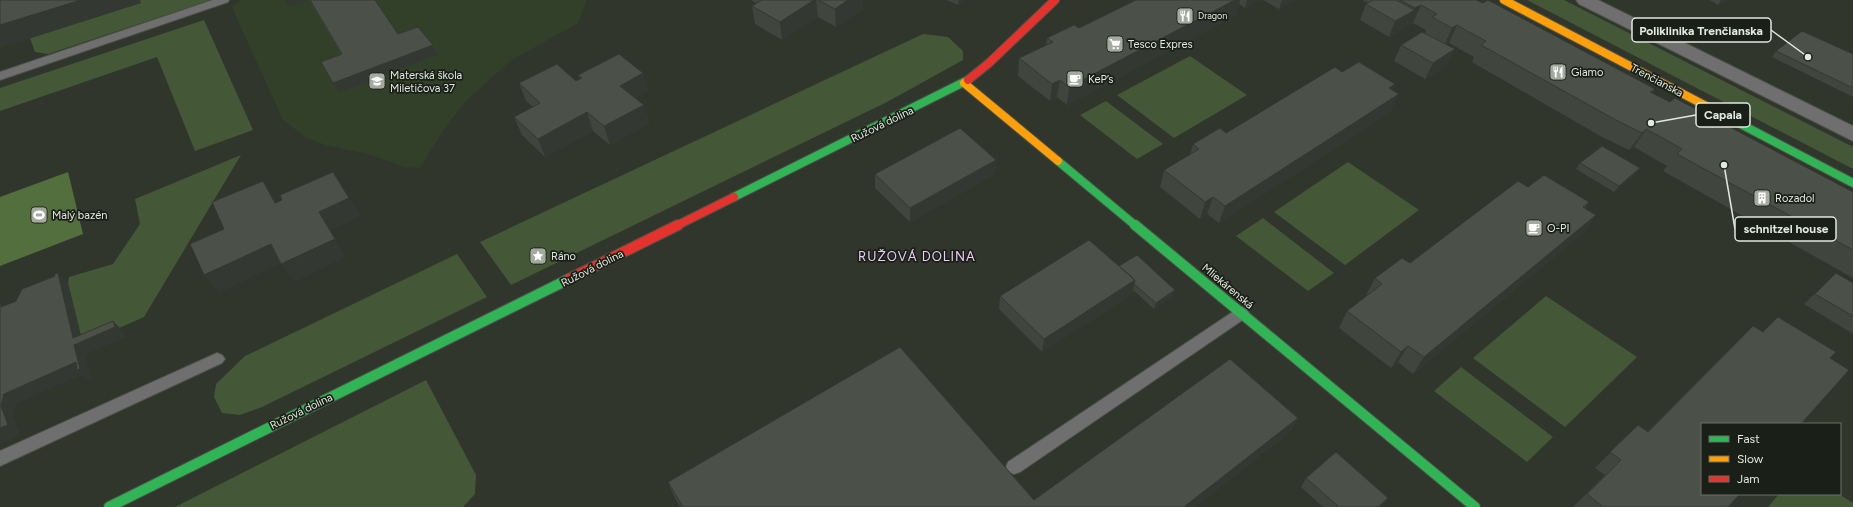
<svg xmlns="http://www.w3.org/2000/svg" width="1853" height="507" viewBox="0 0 1853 507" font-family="Figtree,sans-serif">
<rect width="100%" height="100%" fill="#30362c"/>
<!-- built -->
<path fill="#334029" d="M241,0H587L578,23L510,61L466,101L444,129L420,168L405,167L371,155L326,145L307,138L283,120L235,14L233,6Z"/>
<!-- green -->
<path fill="#445736" d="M140,0H211L48,54L35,52L30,38L140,3Z
M1527,0H1564L1853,147V169Z
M204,20L253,130L195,151L157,57L0,111V88Z
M923,34L948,37L963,51V60L887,102L511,285L480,242Z
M1190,56L1247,95L1174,138L1117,95Z
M1106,101L1163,144L1137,159L1080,115Z
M241,155L144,317L83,344L68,283L69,277L113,264L140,224L135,199Z
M1348,162L1419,210L1345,265L1274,212Z
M1263,218L1334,273L1308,291L1236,236Z
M457,254L487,297L262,407L240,415L222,413L214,397L216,384L245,356Z
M1546,296L1637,357L1565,427L1473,358Z
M1461,367L1553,437L1527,462L1434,391Z
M426,380L476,475L475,494L463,507H175Z
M1779,494H1839L1853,503V507H1768Z"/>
<!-- water -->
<path fill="#536f3e" d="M68,172L83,234L0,266V197Z"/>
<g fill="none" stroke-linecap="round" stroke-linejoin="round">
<!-- lane casing -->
<g stroke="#4c5249" stroke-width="2">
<path id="lane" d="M213,0H229L228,2L0,80V72Z
M1242,307L1247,309L1249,313L1247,317L1020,472L1014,474L1008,472L1006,467L1008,462L1237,309Z
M217,353L222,355L225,359L222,363L0,466V451Z"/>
</g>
<!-- street casing -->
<g stroke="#4c5249" stroke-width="2">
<path id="street" d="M1576,0H1598L1853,126V141L1579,4Z"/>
</g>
<!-- fast-far1 casing -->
<g stroke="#4c5249" stroke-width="10">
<path id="fast-far1" d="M1731,119L1853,183
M1058,161L1136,226
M734,197L968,80"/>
</g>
<!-- fast casing -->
<g stroke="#4c5249" stroke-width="12">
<path id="fast" d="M1135,225L1475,507
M109,507L569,279"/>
</g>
<!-- slow casing -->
<g stroke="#4c5249" stroke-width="10">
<path id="slow" d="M1504,0L1731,119
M964,83L1058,161"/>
</g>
<!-- jam-far1 casing -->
<g stroke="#4c5249" stroke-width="10">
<path id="jam-far1" d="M968,80L989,63L1055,0
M676,226L734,197"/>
</g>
<!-- jam casing -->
<g stroke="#4c5249" stroke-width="12">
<path id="jam" d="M569,279L678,225"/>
</g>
<!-- lane -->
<use href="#lane" fill="#706f70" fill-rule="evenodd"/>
<!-- street -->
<use href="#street" fill="#706f70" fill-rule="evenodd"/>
<!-- fast-far1 -->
<use href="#fast-far1" stroke="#30b455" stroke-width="8"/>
<!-- fast -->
<use href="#fast" stroke="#30b455" stroke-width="10"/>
<!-- slow -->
<use href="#slow" stroke="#ff9f0a" stroke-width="8"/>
<!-- jam-far1 -->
<use href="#jam-far1" stroke="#e5322d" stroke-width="8"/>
<!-- jam -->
<use href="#jam" stroke="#e5322d" stroke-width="10"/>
</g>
<!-- wall -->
<path fill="#40453e" d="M309,0H375L398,34L433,45L438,55L339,93L321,62L341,54Z
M751,0H863V9L836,27L818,17L782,40L755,24L752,6L757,4Z
M946,0H964L958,5Z
M1136,0H1260L1245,8L1239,4L1236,15L1067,105L1057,97L1050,101L1018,76L1019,58L1046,45L1047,38L1079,28Z
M1263,0H1296L1279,9Z
M1362,0H1476L1655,89L1652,93L1670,102L1853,192V278L1663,171L1667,166L1646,154L1634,147L1629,150L1602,137L1472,62L1474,57L1449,43L1446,45L1447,65L1425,79L1394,61L1401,45L1425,33L1426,30L1413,23L1389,37L1360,20L1366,4L1368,3Z
M1709,0H1728L1718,5Z
M1776,51L1853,54V97L1772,57Z
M1342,72L1395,84L1392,90L1391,112L1219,223L1207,214L1200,219L1160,187L1164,170L1190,155L1193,144L1226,133Z
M643,73L648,91L635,98L644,105L649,123L610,145L593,131L545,157L522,135L514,117L533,107L526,101L519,83L576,81L580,79L578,75Z
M996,160L995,174L910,222L875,188V174Z
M1580,163L1640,168L1636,174L1614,192L1576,169Z
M1528,187L1589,202L1585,208L1596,215L1583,233L1413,374L1398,362L1391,368L1339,328L1347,311L1367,296L1366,295L1375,278L1410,263Z
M1119,266L1173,296L1154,309L1133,290L1132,294L1042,352L999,309L1000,296Z
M1836,273L1853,283V334L1804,304Z
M1778,317L1830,358L1728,507H1573L1605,475L1595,468L1638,425L1647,432L1753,326L1762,332Z
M1298,418L1290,432L1195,507H680L674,496L668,482L1034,500Z
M1306,478L1388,498L1381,507H1323L1301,487Z"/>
<!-- shaded-wall -->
<path fill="#343832" d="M81,0H140L141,3L0,48V25Z
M285,0H309L289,7Z
M814,0H816L818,17L782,40L780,22Z
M848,0H863V9L836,27L835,9Z
M959,0H964L958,5Z
M1235,0H1240L1236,15L1067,105L1069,87Z
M1247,0H1260L1245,8Z
M1282,0H1296L1279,9Z
M1721,0H1728L1718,5Z
M1421,5L1413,23L1408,26L1415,8Z
M1415,10L1408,26L1389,37L1395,21Z
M1457,25L1449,43L1444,46L1452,28Z
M433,45L438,55L339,93L333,83Z
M1455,49L1447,65L1425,79L1433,63Z
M643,73L648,91L625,104L620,86Z
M1060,80L1057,97L1050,101L1052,84Z
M1395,84L1387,102L1389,88Z
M1399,94L1391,112L1219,223L1225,206Z
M644,105L649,123L610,145L604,126Z
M587,112L593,131L545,157L538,139Z
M1646,129L1634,147L1629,150L1642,133Z
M996,160L995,174L910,222V208Z
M1640,168L1636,174L1614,192L1619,186Z
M263,181L275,199L288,221L275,203Z
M1213,197L1207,214L1200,219L1205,202Z
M349,198L361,216L331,230L346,257L295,282L281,264L319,212Z
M1596,215L1583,233L1413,374L1424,357Z
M271,244L284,262L219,293L204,275Z
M58,273L68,283L82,341L113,321L123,331L126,337L85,355L92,379L88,380L82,375L16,404L13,416L20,434L0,444L1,406L4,394L73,338Z
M1135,280L1132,294L1042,352L1044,339Z
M1175,290L1173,296L1154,309L1156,303Z
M0,302L12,318L0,306Z
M1408,346L1398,362L1391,368L1401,352Z
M1298,418L1290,432L1195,507H1184Z
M1388,498L1381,507H1378Z"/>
<!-- building -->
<path fill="#4b5048" stroke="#343832" d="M0,0H81L0,25Z
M310,0H375L398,34L418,27L433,45L333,83L321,62L342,54Z
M762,0H814L780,22L752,6Z
M818,0H848L835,9Z
M1136,0H1235L1069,87L1060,80L1052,84L1019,58L1053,42L1047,38L1074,25L1079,28Z
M1374,0H1396L1415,10L1395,21L1366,4Z
M1400,0H1476L1483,3L1488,0L1655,89L1650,92L1670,102L1675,98L1853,192V250L1677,154L1682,149L1659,136L1646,129L1642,133L1614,119L1481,45L1486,41L1467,31L1457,25L1452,28L1432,17L1437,14L1421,5L1415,8Z
M1802,31L1853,54V88L1776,51Z
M1422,32L1455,49L1433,63L1401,45Z
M619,54L643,73L620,86L644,105L604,126L587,112L538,139L514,117L540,103L519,83L557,64L576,81L582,78L578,75Z
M1359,62L1395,84L1389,88L1399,94L1225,206L1213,197L1205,202L1164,170L1199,149L1193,144L1220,128L1226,133L1335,67L1342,72Z
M960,128L996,160L910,208L875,174Z
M1602,146L1640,168L1619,186L1580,163Z
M333,172L349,198L319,212L335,239L281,264L271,244L204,275L190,244L224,229L212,202L263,181L275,203L282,200L280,195Z
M1544,175L1589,202L1583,207L1596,215L1424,357L1408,346L1401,352L1347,311L1382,284L1375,278L1402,258L1410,263L1518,181L1528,187Z
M1089,240L1135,280L1044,339L1000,296Z
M1137,255L1175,290L1156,303L1134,284L1135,280L1119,266Z
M58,273L73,338L113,321L115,327L74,345L80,369L77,370L76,362L4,394L1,406L8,425L0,428V306L1,307L16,301L22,289L55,276L54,274Z
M1836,273L1853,283V316L1815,294Z
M1778,317L1836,352L1830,358L1849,370L1801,424H1702V494H1740L1728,507H1603L1587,494L1621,460L1610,452L1638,425L1648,432L1753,326L1763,332Z
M900,347L1034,500L1230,359L1298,418L1184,507H683L668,482Z
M1336,452L1388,498L1378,507H1339L1306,478Z"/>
<!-- icons -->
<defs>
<g id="restaurant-square" transform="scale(0.9)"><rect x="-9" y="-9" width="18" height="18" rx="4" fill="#a4aaa0" stroke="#1a1f17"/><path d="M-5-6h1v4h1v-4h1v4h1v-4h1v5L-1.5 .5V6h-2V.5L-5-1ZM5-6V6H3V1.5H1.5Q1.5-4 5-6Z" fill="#fff"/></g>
<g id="supermarket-square" transform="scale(0.9)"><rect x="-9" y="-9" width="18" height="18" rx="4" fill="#a4aaa0" stroke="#1a1f17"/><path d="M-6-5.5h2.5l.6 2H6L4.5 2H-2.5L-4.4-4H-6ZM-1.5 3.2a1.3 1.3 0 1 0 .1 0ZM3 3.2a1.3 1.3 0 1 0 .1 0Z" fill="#fff"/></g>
<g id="cafe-square" transform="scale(0.9)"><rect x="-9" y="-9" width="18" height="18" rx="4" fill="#a4aaa0" stroke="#1a1f17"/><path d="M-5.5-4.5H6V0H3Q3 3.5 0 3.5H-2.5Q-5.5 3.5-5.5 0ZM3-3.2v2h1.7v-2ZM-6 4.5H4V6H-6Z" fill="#fff"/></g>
<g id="school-square" transform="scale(0.9)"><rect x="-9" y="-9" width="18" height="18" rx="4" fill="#a4aaa0" stroke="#1a1f17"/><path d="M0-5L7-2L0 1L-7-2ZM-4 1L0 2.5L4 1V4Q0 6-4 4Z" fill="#fff"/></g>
<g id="building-square" transform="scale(0.9)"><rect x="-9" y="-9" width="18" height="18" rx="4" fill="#a4aaa0" stroke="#1a1f17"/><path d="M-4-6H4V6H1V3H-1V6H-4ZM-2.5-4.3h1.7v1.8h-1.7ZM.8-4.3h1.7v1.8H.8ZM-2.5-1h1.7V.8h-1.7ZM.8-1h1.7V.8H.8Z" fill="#fff"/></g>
<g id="stadium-square" transform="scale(0.9)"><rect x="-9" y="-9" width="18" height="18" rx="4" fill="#a4aaa0" stroke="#1a1f17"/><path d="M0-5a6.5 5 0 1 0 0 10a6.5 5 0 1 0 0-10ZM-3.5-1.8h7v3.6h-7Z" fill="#fff"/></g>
<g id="sight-square" transform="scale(0.9)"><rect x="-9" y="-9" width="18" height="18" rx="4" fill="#a4aaa0" stroke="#1a1f17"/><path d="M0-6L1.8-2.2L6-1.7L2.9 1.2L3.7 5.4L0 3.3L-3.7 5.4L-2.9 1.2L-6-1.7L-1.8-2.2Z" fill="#fff"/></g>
</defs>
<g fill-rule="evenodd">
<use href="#restaurant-square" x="1185" y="16"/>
<use href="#supermarket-square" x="1115" y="44"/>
<use href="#restaurant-square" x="1558" y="72"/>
<use href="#cafe-square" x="1075" y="79"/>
<use href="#school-square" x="377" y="81"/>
<use href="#building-square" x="1762" y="198"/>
<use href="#stadium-square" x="39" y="215"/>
<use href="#cafe-square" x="1534" y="228"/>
<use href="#sight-square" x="538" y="256"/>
</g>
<g text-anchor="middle" stroke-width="3.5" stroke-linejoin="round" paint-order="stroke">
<!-- far-poi labels -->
<g font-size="9" fill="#e2e9de" stroke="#1a1f17" text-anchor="start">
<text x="1198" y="19">Dragon</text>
</g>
<!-- poi labels -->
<g font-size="11" fill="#e2e9de" stroke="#1a1f17" text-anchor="start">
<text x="1128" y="48">Tesco Expres</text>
<text x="1571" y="76">Giamo</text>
<text x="390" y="79">Materská škola<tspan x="390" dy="13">Miletičova 37</tspan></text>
<text x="1088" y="83">KeP’s</text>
<text x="1775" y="202">Rozadol</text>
<text x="52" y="219">Malý bazén</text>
<text x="1547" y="232">O-PI</text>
<text x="551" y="260">Ráno</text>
</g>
<!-- street labels -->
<g font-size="11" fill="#e2e9de" stroke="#1a1f17">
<text transform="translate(1657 80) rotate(28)" y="4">Trenčianska</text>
<text transform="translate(882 124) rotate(-26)" y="4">Ružová dolina</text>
<text transform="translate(592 268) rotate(-27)" y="4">Ružová dolina</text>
<text transform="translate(1228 286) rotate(40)" y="4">Mliekárenská</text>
<text transform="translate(301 411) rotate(-26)" y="4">Ružová dolina</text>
</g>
<!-- quarter labels -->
<g font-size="13" letter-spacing="1" fill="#eacff6" stroke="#1a1f17">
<text x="917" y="261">RUŽOVÁ DOLINA</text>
</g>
</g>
<!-- callouts -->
<path fill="none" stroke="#e2e9de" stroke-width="1.5" d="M1808 57L1771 30M1651 123L1696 115M1724 165L1735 229"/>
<g fill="#e2e9de" stroke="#1a1f17" stroke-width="1.5">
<circle cx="1808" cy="57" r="4"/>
<circle cx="1651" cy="123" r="4"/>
<circle cx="1724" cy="165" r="4"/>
</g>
<g fill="#1a1f17" stroke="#e2e9de" stroke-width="1.5">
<rect x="1632" y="18" width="139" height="24" rx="4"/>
<rect x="1696" y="103" width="54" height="24" rx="4"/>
<rect x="1735" y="217" width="101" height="24" rx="4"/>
</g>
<g font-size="12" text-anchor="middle" font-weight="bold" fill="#e2e9de">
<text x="1701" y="35">Poliklinika Trenčianska</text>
<text x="1723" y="119">Capala</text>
<text x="1786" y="233">schnitzel house</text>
</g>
<!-- legend -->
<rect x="1701" y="423" width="140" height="72" fill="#1a1f17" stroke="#6a7067"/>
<rect x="1709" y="436" width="20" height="6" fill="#30b455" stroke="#6a7067"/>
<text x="1737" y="443" font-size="12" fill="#e2e9de">Fast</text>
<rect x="1709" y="456" width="20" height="6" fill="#ff9f0a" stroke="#6a7067"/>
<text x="1737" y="463" font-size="12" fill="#e2e9de">Slow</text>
<rect x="1709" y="476" width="20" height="6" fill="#e5322d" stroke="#6a7067"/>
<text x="1737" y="483" font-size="12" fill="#e2e9de">Jam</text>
</svg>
